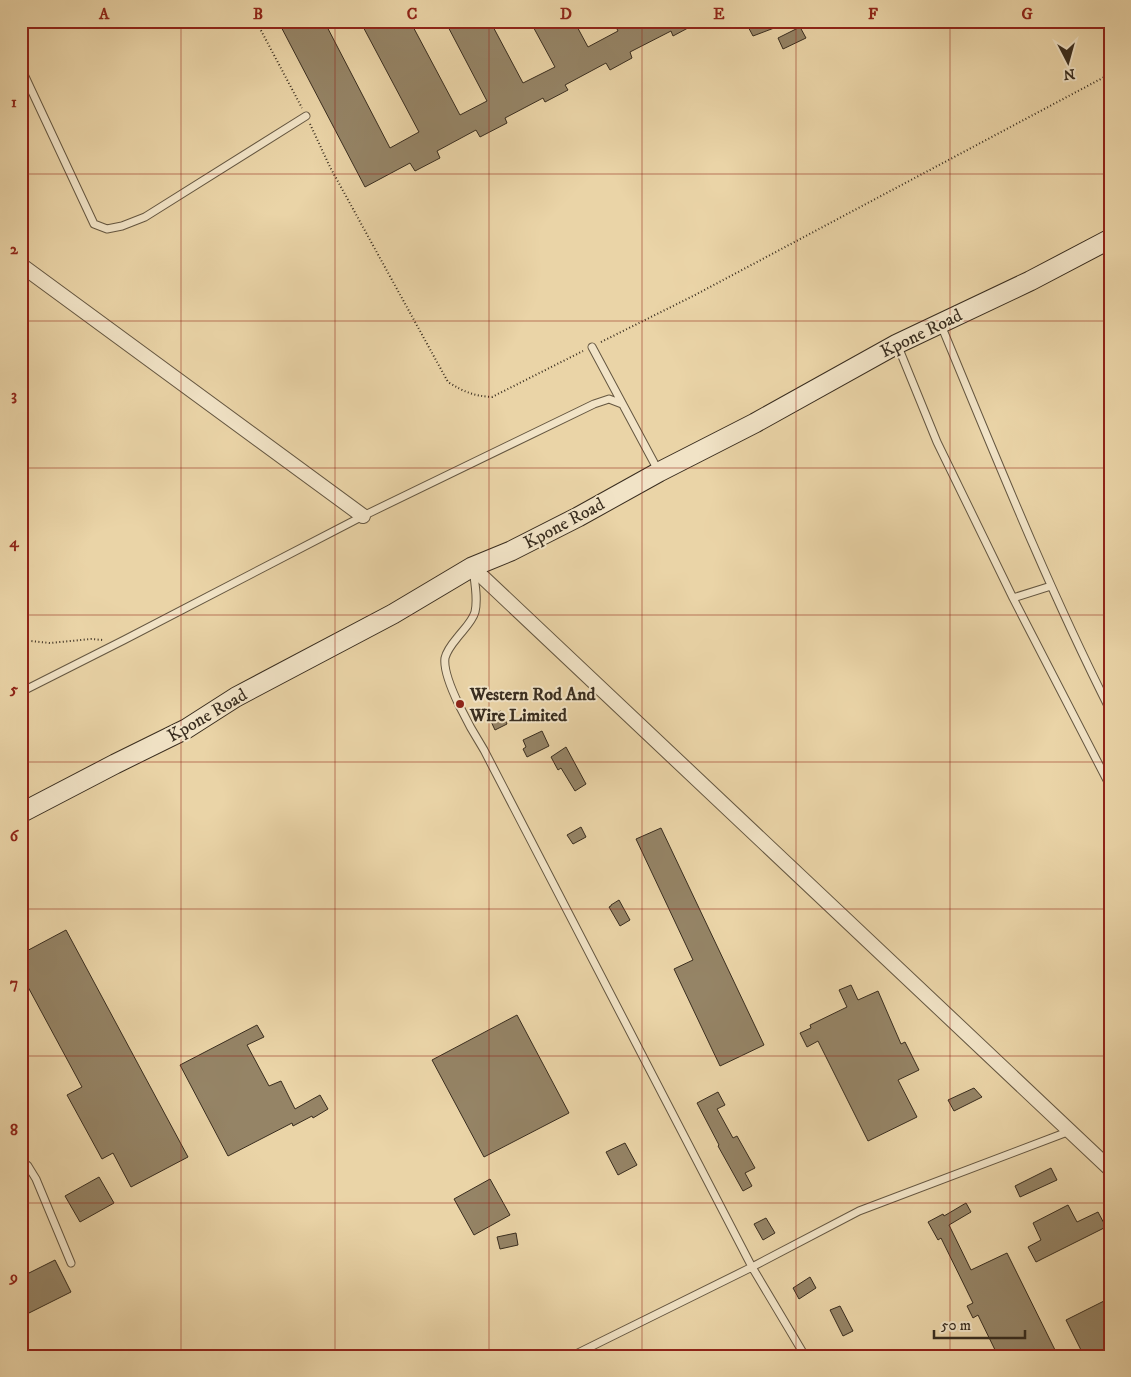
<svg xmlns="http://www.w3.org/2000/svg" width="1131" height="1377" viewBox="0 0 1131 1377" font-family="'IM FELL DW Pica',serif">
<rect width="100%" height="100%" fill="#ead4a7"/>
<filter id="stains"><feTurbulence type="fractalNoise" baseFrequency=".004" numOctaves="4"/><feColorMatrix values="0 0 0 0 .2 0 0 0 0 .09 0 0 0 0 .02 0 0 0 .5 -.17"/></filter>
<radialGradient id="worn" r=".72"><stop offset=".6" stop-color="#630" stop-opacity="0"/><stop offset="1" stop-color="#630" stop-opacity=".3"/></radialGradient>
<!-- building -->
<path fill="#958466" stroke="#392d1f" d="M278,21H324L390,148L419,132L360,21H410L460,115L487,101L445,21H490L523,83L555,67L530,21H574L588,47L618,31L613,21H701L673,36L671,31L630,52L632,58L610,70L606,63L565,85L568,90L545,102L543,98L505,118L507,123L480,137L476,130L437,151L440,158L415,171L410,163L365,187Z
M745,21H790V22L753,36Z
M800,27L806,38L783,49L778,38Z
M501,711L507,724L495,730L488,715Z
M542,731L549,746L527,757L523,749L526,747L523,740Z
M566,747L586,784L575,791L561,768L558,770L551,757Z
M581,827L586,837L573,844L567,835Z
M661,828L764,1045L720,1066L674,969L693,960L636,839Z
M619,900L630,920L620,926L609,907L611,906V905Z
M66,930L188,1157L131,1187L113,1153L102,1159L67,1095L82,1087L21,974V954Z
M851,985L858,1000L878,991L901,1044L905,1042L919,1070L898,1080L917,1117L868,1141L818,1041L807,1047L800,1033L811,1028L810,1025L847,1007L839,990Z
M517,1015L569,1113L484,1157L432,1060Z
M257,1025L264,1037L247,1045L269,1086L281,1081L295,1109L320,1095L328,1109L313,1118L312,1116L293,1126L292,1123L228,1156L180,1065Z
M974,1088L982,1097L954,1111L948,1100Z
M718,1092L725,1105L717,1109L733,1138L737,1136L755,1168L745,1173L752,1186L743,1191L718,1146L719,1145L697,1103Z
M625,1143L637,1165L618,1175L606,1152Z
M1051,1168L1057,1180L1020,1197L1015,1186Z
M99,1177L114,1203L80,1222L65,1196Z
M490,1179L510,1215L474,1235L454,1199Z
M966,1203L971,1212L949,1225L971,1270L1007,1253L1058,1356H998L978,1315L973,1318L967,1306L973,1303L941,1238L938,1240L928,1222L943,1214L944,1216Z
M1068,1205L1077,1222L1098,1212L1106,1227L1036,1262L1028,1247L1041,1240L1033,1223Z
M766,1218L775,1233L763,1240L754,1224Z
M516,1233L518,1245L500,1249L497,1237Z
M55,1260L71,1292L21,1317V1277Z
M810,1277L816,1288L799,1299L793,1288Z
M1110,1298V1356H1084L1066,1320Z
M840,1306L853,1331L843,1336L830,1310Z"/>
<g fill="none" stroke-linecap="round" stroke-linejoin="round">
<!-- service casing -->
<g stroke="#655741" stroke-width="9">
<path id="service" d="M21,68L94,224L107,229L122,226L145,217L306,116
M941,325C995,455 1047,585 1110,710
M897,344L937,442L1013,598L1110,786
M592,347L659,472
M473,570C475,583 478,599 475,612C472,622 463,630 457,638C452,644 447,650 445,658C442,679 472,731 484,750L752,1267L805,1356
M1013,598L1051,586
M21,692L124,640L363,516L594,404L609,399L622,404
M21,1160L28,1166L36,1179L71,1263
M572,1356L752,1267L859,1211L1070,1131"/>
</g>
<!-- minor casing -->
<g stroke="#655741" stroke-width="16">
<path id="minor" d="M21,265L363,516
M472,567L1110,1169"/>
</g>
<!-- secondary casing -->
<g stroke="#392d1f" stroke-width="21">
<path id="secondary" d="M21,813L115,764L186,729L236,697L393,614L472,567L511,551L578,517L659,472L755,423L897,344L1030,281L1110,239"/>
</g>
<!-- path -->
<path stroke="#392d1f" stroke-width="2" stroke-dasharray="1 2.5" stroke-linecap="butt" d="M256,21L302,108
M310,124L330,167L448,382C464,392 474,396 492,397L583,351
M601,342L695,295L1110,74
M21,640L50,643L91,639L103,640"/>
<!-- service -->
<use href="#service" stroke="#f1e3c6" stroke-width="7"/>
<!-- minor -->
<use href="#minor" stroke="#f1e3c6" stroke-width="14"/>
<!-- secondary -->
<use href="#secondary" stroke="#f1e3c6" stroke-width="19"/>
</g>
<!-- grid -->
<path fill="none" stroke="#8f2418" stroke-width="1" stroke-opacity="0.55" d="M181,21V1356M335,21V1356M489,21V1356M642,21V1356M796,21V1356M950,21V1356M21,174H1110M21,321H1110M21,468H1110M21,615H1110M21,762H1110M21,909H1110M21,1056H1110M21,1203H1110"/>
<!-- markers -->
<circle fill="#8f2418" stroke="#f1e3c6" stroke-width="2" cx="460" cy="704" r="5"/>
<g text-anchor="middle" stroke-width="4" stroke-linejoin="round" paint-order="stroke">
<!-- street labels -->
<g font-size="18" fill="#392d1f" stroke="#f1e3c6">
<text transform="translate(921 333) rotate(-26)" y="6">Kpone Road</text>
<text transform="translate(564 523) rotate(-28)" y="6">Kpone Road</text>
<text transform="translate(207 715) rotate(-30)" y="6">Kpone Road</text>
</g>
<!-- poi labels -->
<g font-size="18" font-weight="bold" fill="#392d1f" stroke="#f1e3c6" text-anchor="start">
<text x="470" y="700">Western Rod And<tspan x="470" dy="21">Wire Limited</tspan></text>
</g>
</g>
<!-- margin -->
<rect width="1131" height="1377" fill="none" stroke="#ead4a7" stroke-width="55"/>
<!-- north arrow -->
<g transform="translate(1068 62) rotate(174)" stroke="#f1e3c6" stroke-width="4" paint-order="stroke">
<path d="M0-4L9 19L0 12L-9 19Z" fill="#392d1f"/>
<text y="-8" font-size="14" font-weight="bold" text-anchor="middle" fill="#392d1f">N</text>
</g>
<!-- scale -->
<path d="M934 1330v8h91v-8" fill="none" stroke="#392d1f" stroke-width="2.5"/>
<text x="941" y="1330" font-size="15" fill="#392d1f" stroke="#f1e3c6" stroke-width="4" paint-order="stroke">50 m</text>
<rect x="28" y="28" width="1076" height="1322" fill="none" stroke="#8f2418" stroke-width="2"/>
<g font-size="16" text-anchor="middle" font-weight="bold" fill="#8f2418">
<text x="104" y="19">A</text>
<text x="258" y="19">B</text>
<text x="412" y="19">C</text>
<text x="566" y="19">D</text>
<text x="719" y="19">E</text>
<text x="873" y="19">F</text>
<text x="1027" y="19">G</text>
<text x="14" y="107">1</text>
<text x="14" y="254">2</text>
<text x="14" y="400">3</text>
<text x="14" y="547">4</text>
<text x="14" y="694">5</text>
<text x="14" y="841">6</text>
<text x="14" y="988">7</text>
<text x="14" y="1135">8</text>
<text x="14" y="1282">9</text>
</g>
<rect width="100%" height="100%" filter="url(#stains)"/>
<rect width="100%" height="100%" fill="url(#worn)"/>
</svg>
